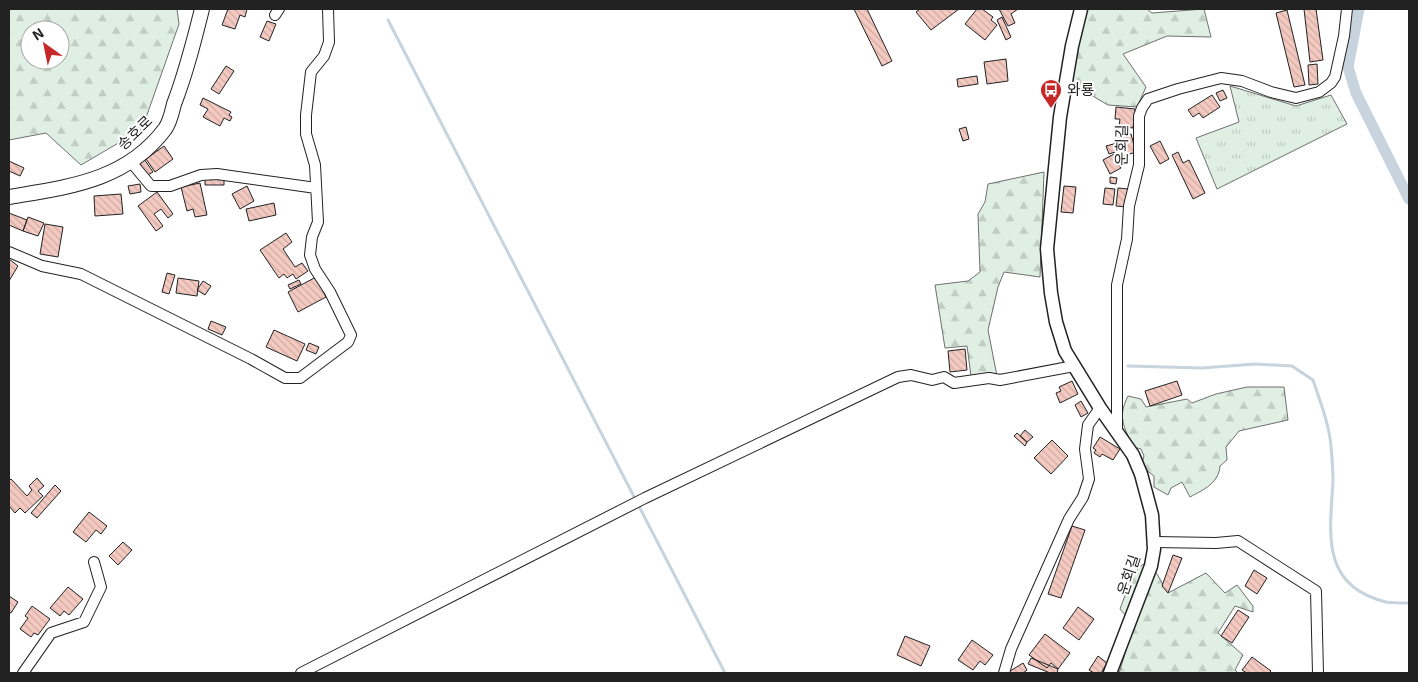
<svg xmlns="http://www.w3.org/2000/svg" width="1418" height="682" viewBox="0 0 1418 682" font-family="'Exo 2','Noto Sans KR',sans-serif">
<defs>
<pattern id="grass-tufts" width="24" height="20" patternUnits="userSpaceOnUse" patternTransform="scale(1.25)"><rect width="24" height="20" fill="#e0efe3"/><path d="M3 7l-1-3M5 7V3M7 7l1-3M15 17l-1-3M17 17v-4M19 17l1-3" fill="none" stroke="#c0cdc2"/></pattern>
<pattern id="forest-firs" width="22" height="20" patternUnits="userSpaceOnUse" patternTransform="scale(1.25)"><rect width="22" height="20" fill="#e0efe3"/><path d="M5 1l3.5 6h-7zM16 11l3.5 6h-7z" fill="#c0cdc2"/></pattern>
<pattern id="building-back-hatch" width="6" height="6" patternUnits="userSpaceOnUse" patternTransform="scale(1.25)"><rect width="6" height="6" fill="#f3c9c0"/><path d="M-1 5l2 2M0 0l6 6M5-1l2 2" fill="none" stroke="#d0aca5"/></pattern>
</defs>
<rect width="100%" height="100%" fill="#fff"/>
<!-- grass -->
<path fill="url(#grass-tufts)" stroke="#6f6f6f" d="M1230,86L1296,106L1331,95L1347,124L1217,189L1196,138L1239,122Z"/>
<!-- forest -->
<path fill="url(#forest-firs)" stroke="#6f6f6f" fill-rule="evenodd" d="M9,9H177L179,24L142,129L81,165L46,133L9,140ZM30,30H60V60H30Z
M1087,9H1147L1152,13L1204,9L1211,37L1167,36L1123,54L1146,87L1137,107L1108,105L1069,82Z
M1044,172L1040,277L1004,272L998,287L988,330L997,376H971L967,346L945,348L935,285L968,281L980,272L978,214L985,202L988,184Z
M1247,387H1284L1288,420L1239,431L1226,447L1227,460L1220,466C1219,483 1203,490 1190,497L1182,482L1171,488L1168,495L1154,487V476L1141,466L1144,456L1141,449L1133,447C1124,426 1117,418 1128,396L1141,399L1146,407L1187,399L1192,403L1216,394Z
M1143,564L1157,574L1168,593L1206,573L1225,593L1237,585L1253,606V612L1235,606L1218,633L1243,655L1235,670L1238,673H1119L1134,625L1120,609L1133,574Z"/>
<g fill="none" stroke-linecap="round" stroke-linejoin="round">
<!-- stream -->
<path stroke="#c7d3dd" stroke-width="3" d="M388,20L725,673
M1128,366L1202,368L1255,364L1292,366L1313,380C1320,401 1329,424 1331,446C1332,457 1333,470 1333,481C1330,533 1320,586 1386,602C1393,603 1402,603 1409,603"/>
<!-- canal -->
<path stroke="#c7d3dd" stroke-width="11" d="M1359,9L1348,67L1356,93L1409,199"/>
</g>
<!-- building -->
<path fill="url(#building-back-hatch)" stroke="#222" d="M228,9H247L245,17L240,15L235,29L222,25Z
M854,9H867L892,61L882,66Z
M920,9H959L931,30L916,12Z
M977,9H982L993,17L991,20L997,25L985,40L965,24Z
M999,9H1018L1011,14L1015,23L1008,26Z
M1304,9H1316L1323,60L1310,62Z
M1287,10L1305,85L1294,87L1276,13Z
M1002,17L1011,37L1006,40L997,20Z
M267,21L276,24L269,41L260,37Z
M1006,59L1008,81L987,84L984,62Z
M1317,64L1318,84L1309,85L1308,65Z
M226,66L234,71L219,94L211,89Z
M977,76L978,84L958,87L957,79Z
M1223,90L1227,98L1220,101L1216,93Z
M1212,95L1220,107L1203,118L1199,113L1193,117L1188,110Z
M203,98L231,112L229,115L232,117L230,121L224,118L220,126L203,117L208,109L200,105Z
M1116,107L1135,109L1133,128L1119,126L1120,119H1115Z
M966,127L969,139L963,141L959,129Z
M1131,134L1136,152L1117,158L1115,152L1109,154L1106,146L1121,142L1119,137Z
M1160,141L1169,159L1160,164L1150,146Z
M164,146L173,159L155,172L146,159Z
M1178,152L1183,163L1189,160L1205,193L1193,199L1172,155Z
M1114,154L1121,168L1110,174L1103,160Z
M144,159L153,172L146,176L138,163Z
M9,161L24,168L20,176L9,171Z
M1110,177L1117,178L1116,184L1110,183Z
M224,178V185H205V179Z
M200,183L207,215L195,217L193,209L187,211L181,187Z
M140,184L141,192L130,194L128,186Z
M247,186L254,201L240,209L232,194Z
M1064,186L1076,187L1073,213L1061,212Z
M1105,188L1115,189L1113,205L1103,204Z
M1118,188L1128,189L1126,207L1116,206Z
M157,192L173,214L168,218L161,209L154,214L163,226L156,231L138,206Z
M121,194L123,214L95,216L94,196Z
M274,203L276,215L249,221L246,209Z
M9,213L27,220L23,231L9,225Z
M28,217L44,223L38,236L23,231Z
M45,224L63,227L58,257L40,254Z
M286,233L292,242L283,249L295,267L302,263L308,271L296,279L293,274L287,278L284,274L279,278L260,250Z
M9,259L18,266L9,281Z
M167,273L175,275L169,294L162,292Z
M316,277L326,297L298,312L288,292Z
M178,278L199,281L197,296L176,293Z
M299,280L301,284L290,289L288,285Z
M203,281L211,286L205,295L197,290Z
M211,321L226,327L222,335L208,329Z
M274,330L305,344L297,361L266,347Z
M309,343L319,347L316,354L306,350Z
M965,349L967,370L950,372L948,351Z
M1072,381L1078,394L1060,403L1056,393L1061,391L1059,387Z
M1177,381L1182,395L1150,406L1145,391Z
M1081,401L1088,413L1081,417L1075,405Z
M1025,430L1033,437L1027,442L1020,436Z
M1017,433L1027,442L1025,446L1014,436Z
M1100,437L1120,449L1113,460L1102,454L1100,457L1094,453L1096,450L1093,448Z
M1052,440L1068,456L1051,474L1034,458Z
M37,478L44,486L38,491L43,496L25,513L20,508L15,513L9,506V481L11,479L27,496L32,490L29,486Z
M55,485L61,491L37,518L31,513Z
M89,512L107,526L101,534L96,530L86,542L73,532Z
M1072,526L1085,530L1061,598L1048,594Z
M123,542L132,550L118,565L109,556Z
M1173,555L1182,558L1168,593L1162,586Z
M1254,570L1267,578L1257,594L1245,586Z
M68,587L83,599L69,615L64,611L60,616L50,608Z
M9,596L18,602L11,613L9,612Z
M32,606L50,619L38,635L34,633L31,637L20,629L28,618L25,616Z
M1078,607L1094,619L1079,640L1063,628Z
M1238,610L1249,617L1232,643L1221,636Z
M1045,634L1070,653L1058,669L1051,663L1047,668L1029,655Z
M905,636L930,646L921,666L897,655Z
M972,640L993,655L985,665L980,661L973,670L958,660Z
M1098,656L1107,663L1101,673H1094L1089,670Z
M1252,657L1271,671L1269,673H1247L1242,670Z
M1031,658L1058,669L1057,673H1050L1028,664Z
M1023,663L1027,670L1023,673H1007Z"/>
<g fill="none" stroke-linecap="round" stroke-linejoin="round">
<!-- minor casing -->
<g stroke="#222" stroke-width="12">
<path id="minor" d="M275,15L279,9
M131,162L151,186H170L201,175L217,174L316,188
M9,252L42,266L81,274L251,359L285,378H300L348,342L351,335L330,292L315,269L310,255L312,237L318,222L315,165L306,134V115L311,72L324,56L329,42L328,9
M1117,431V285L1127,239L1129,206L1139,165V116L1142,108L1148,99L1178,89L1221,78L1242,81L1271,92L1296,98L1319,92L1331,83L1335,77L1344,36L1347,9
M1154,542L1216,543L1238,541L1316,591L1318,673
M23,673L51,633L84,622L101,587L94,562
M301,673L645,498L898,377L911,375L932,380L944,377L954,383L989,378L1000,380L1074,366
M1004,673L1011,649L1069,519L1083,497L1089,479L1085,449L1088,425L1100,408"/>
</g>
<!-- tertiary casing -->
<g stroke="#222" stroke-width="15">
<path id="tertiary" d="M1081,9L1072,46L1060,117L1047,249L1051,293L1056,322L1065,351L1100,408L1133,455L1141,474L1152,515L1154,549L1151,566L1110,673"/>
</g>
<!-- secondary casing -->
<g stroke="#222" stroke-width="16">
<path id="secondary" d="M9,197C68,187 126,181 165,129C170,122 172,112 174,104C186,73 194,41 202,9"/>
</g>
<!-- minor -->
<use href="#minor" stroke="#fff" stroke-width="10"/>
<!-- tertiary -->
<use href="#tertiary" stroke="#fff" stroke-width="12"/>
<!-- secondary -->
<use href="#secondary" stroke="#fff" stroke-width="14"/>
</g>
<!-- icons -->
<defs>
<g id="bus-pin" transform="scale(1.125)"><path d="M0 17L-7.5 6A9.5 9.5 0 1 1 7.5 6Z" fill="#c62828" stroke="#fff"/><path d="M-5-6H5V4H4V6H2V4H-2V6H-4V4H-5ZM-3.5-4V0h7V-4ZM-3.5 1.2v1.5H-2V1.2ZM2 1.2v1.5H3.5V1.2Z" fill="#fff"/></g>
</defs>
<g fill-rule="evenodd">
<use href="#bus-pin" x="1051" y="90"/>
</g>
<g text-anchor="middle" stroke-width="4" stroke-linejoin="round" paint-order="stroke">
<!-- poi labels -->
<g font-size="15" fill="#222" stroke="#fff" text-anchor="start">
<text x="1067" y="95">와룡</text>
</g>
<!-- street labels -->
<g font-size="15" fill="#222" stroke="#fff">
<text transform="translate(135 133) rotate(-44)" y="5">송호로</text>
<text transform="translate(1122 145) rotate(-89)" y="5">운회길</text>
<text transform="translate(1129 575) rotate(-72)" y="5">운회길</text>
</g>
</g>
<!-- border -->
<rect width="1418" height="682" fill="none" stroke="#222222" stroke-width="20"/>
<!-- north arrow -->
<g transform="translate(45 45) rotate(327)"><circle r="24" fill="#ffffff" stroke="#a7a7a7"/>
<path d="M0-4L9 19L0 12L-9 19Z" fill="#c62828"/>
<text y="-8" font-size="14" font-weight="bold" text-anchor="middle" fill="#222222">N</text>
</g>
</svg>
